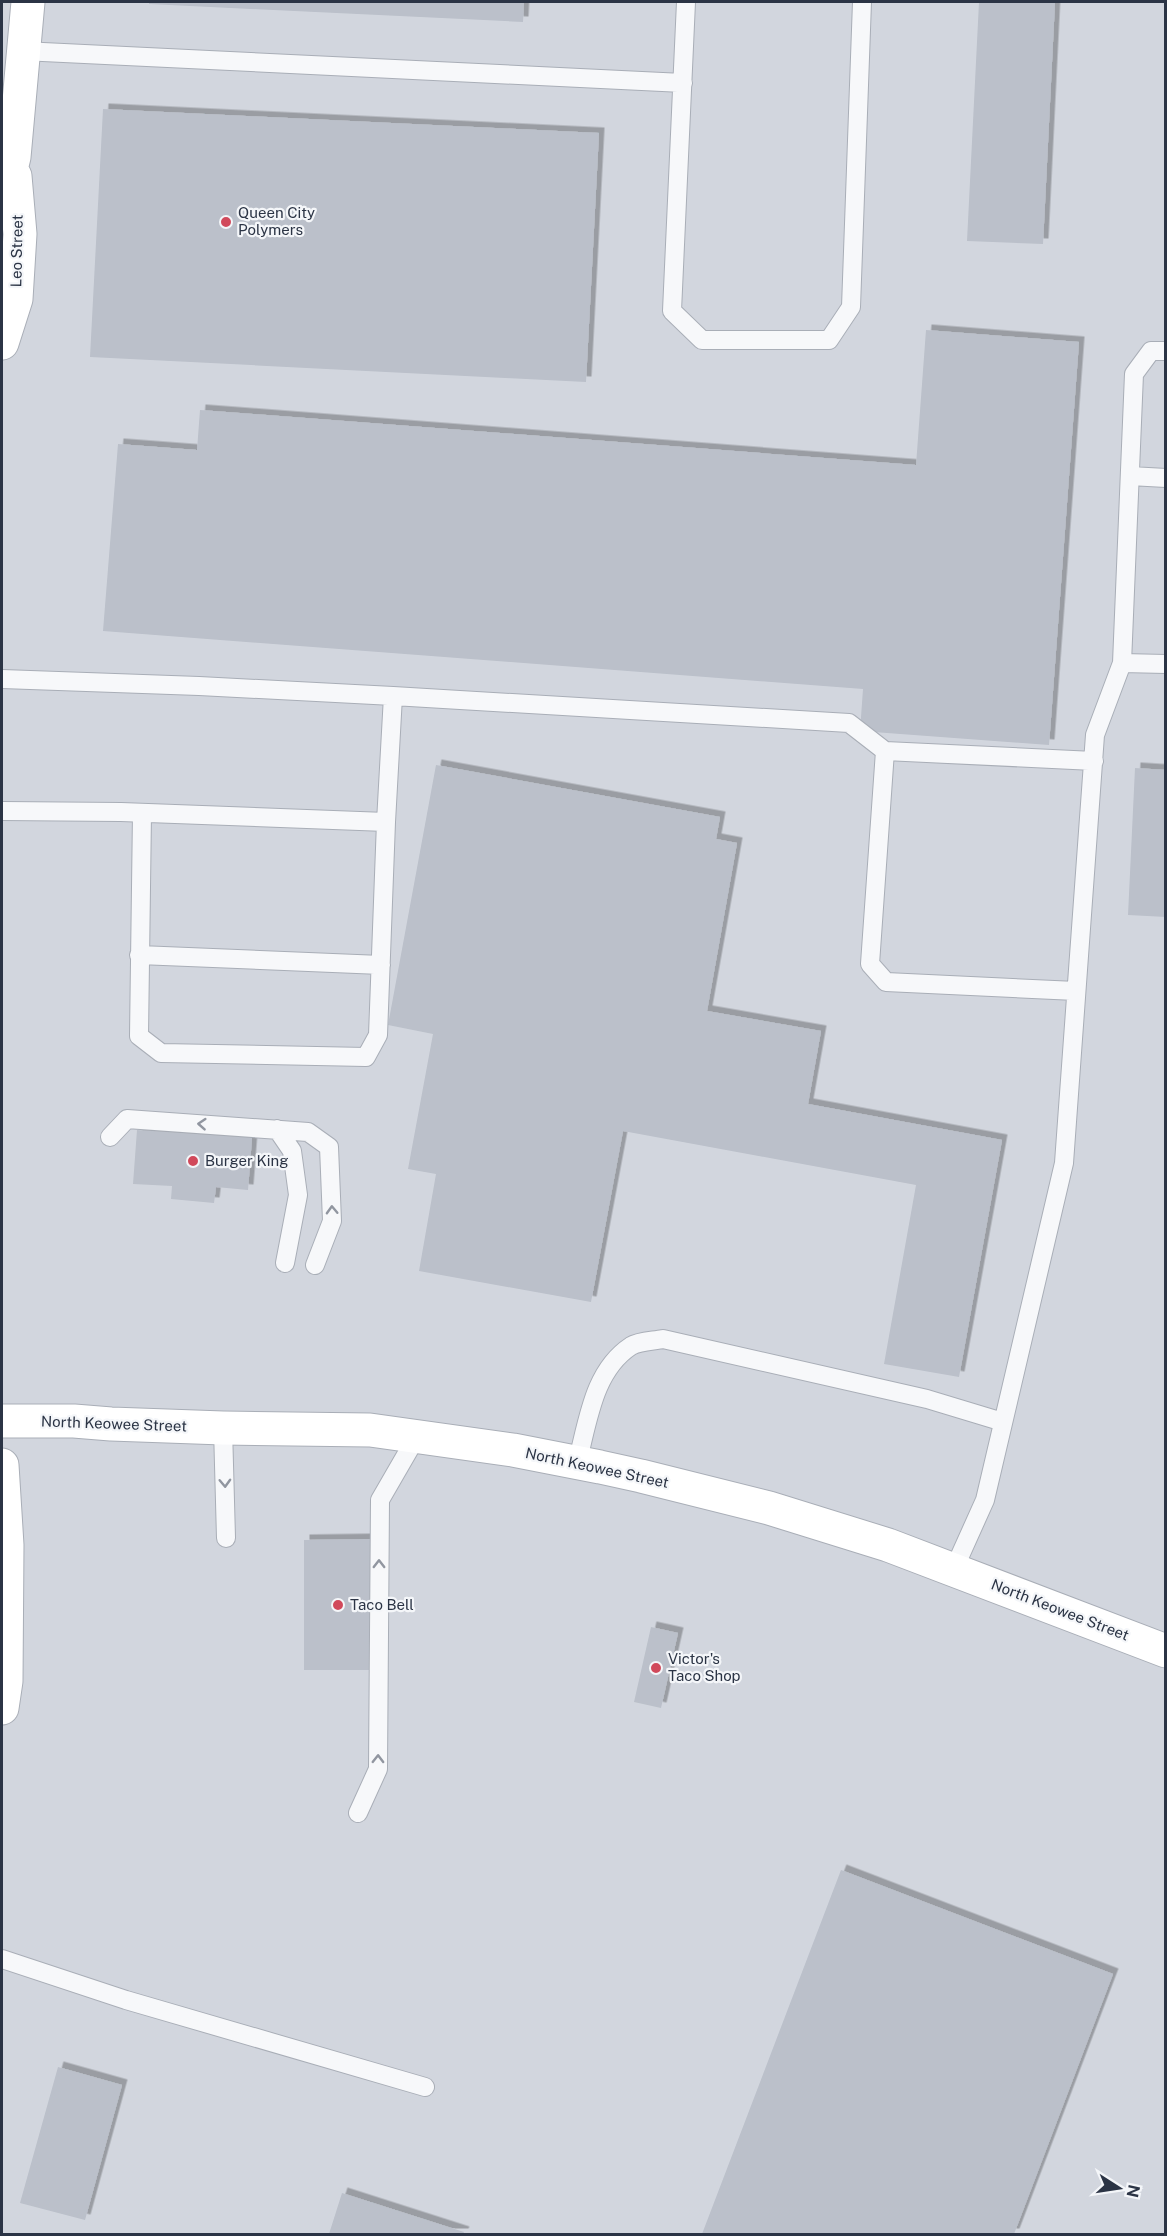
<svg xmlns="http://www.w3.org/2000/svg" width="1167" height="2236" viewBox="0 0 1167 2236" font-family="'Public Sans',sans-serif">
<defs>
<filter id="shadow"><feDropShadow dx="5.5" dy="-5.5" stdDeviation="0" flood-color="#0004"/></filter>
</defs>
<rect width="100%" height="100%" fill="#e4e7ec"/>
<!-- built -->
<path fill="#d2d6de" d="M2,2H1165V2234H2Z"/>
<!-- building -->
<path fill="#bbc0ca" filter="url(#shadow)" d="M149,2H524L523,22L149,4Z
M979,2H1055L1043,244L967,241Z
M103,109L599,133L586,382L90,357Z
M926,330L1079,342L1049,745L860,731L863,689L103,631L118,444L197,450L200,410L916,465Z
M436,765L720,817L716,839L737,843L707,1011L821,1031L808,1104L1002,1140L959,1377L884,1364L916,1185L623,1131L591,1302L419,1271L436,1174L408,1169L433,1034L388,1025Z
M1135,768L1166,770V917L1128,915Z
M137,1130L252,1138L248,1190L216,1187L214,1203L171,1199L172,1186L133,1184Z
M371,1539V1670H304V1540Z
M651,1627L678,1633L661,1708L634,1702Z
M841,1870L1113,1974L1014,2234H702Z
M58,2067L122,2085L85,2220L20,2203Z
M342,2193L464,2232L463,2234H329Z"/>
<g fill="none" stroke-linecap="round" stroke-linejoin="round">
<!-- lane casing -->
<g stroke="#a9aeb7" stroke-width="20">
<path id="lane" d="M686,2L672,311L702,340H829L851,307L862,2
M22,51L683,83
M1130,476L1166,478
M1122,663L1166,664
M2,679L199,686L393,696
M885,751L870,964L886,982L1076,991
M2,811L121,812L386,822L393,696L849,723L885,751L1094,761
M142,813L139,1036L161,1053L366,1057L378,1035L386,822
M139,955L381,965
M277,1129L292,1151L298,1195L285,1263
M110,1137L127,1119L308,1132L329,1147L332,1221L315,1265
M223,1428L226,1538
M577,1463C588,1422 593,1371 631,1346C639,1341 654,1341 663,1339L927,1399L1003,1422
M954,1569L985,1500L1064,1163L1095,735L1122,663L1134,374L1151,351H1166
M358,1813L378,1769L380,1500L417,1436
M2,1959L126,2000L425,2087"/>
</g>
<!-- secondary casing -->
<g stroke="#a9aeb7" stroke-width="35">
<path id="secondary" d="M2,207L14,157L28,2
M2,343L16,299L20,234L15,176
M2,1421H74L111,1424L223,1428L370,1430L513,1450L600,1467L641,1476L769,1508L888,1545L1166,1651
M2,1465L7,1545L6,1681L2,1708"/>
</g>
<!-- lane -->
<use href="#lane" stroke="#f7f8fa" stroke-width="18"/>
<!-- secondary -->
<use href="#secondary" stroke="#fff" stroke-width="33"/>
</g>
<!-- one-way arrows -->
<defs><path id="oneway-chevron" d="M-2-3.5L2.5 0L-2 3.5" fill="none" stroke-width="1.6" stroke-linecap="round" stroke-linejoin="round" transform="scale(1.5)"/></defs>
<g stroke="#9196a0">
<use href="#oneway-chevron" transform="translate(202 1124) rotate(-176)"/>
<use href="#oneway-chevron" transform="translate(332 1210) rotate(-92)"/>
<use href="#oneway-chevron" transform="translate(225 1483) rotate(88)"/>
<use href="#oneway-chevron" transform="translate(379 1564) rotate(-90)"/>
<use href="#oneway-chevron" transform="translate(378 1759) rotate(-89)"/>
</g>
<!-- markers -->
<g fill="#d1495b" stroke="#f4f6f9" stroke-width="2">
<circle cx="226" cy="222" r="6"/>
<circle cx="193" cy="1161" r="6"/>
<circle cx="338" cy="1605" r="6"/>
<circle cx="656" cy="1668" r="6"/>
</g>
<g text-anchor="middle" stroke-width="4.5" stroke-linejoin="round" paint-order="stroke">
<!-- poi labels -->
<g font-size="15" fill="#2b3445" stroke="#f4f6f9" text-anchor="start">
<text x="238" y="218">Queen City<tspan x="238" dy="17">Polymers</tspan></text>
<text x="205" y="1166">Burger King</text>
<text x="350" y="1610">Taco Bell</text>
<text x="668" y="1664">Victor's<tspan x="668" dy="17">Taco Shop</tspan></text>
</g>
<!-- street labels -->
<g font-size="15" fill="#2b3445" stroke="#f4f6f9">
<text transform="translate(17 251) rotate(-89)" y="5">Leo Street</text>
<text transform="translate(114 1424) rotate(2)" y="5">North Keowee Street</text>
<text transform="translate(597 1468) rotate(12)" y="5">North Keowee Street</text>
<text transform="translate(1060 1610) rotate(21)" y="5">North Keowee Street</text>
</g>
</g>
<!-- border -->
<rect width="1167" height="2236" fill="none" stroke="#2b3445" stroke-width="6"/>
<!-- north arrow -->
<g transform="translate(1119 2188) rotate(102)" stroke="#f4f6f9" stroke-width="4.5" paint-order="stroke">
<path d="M0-4.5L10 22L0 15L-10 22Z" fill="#2b3445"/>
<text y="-9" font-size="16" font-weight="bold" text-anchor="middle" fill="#2b3445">N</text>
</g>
</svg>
